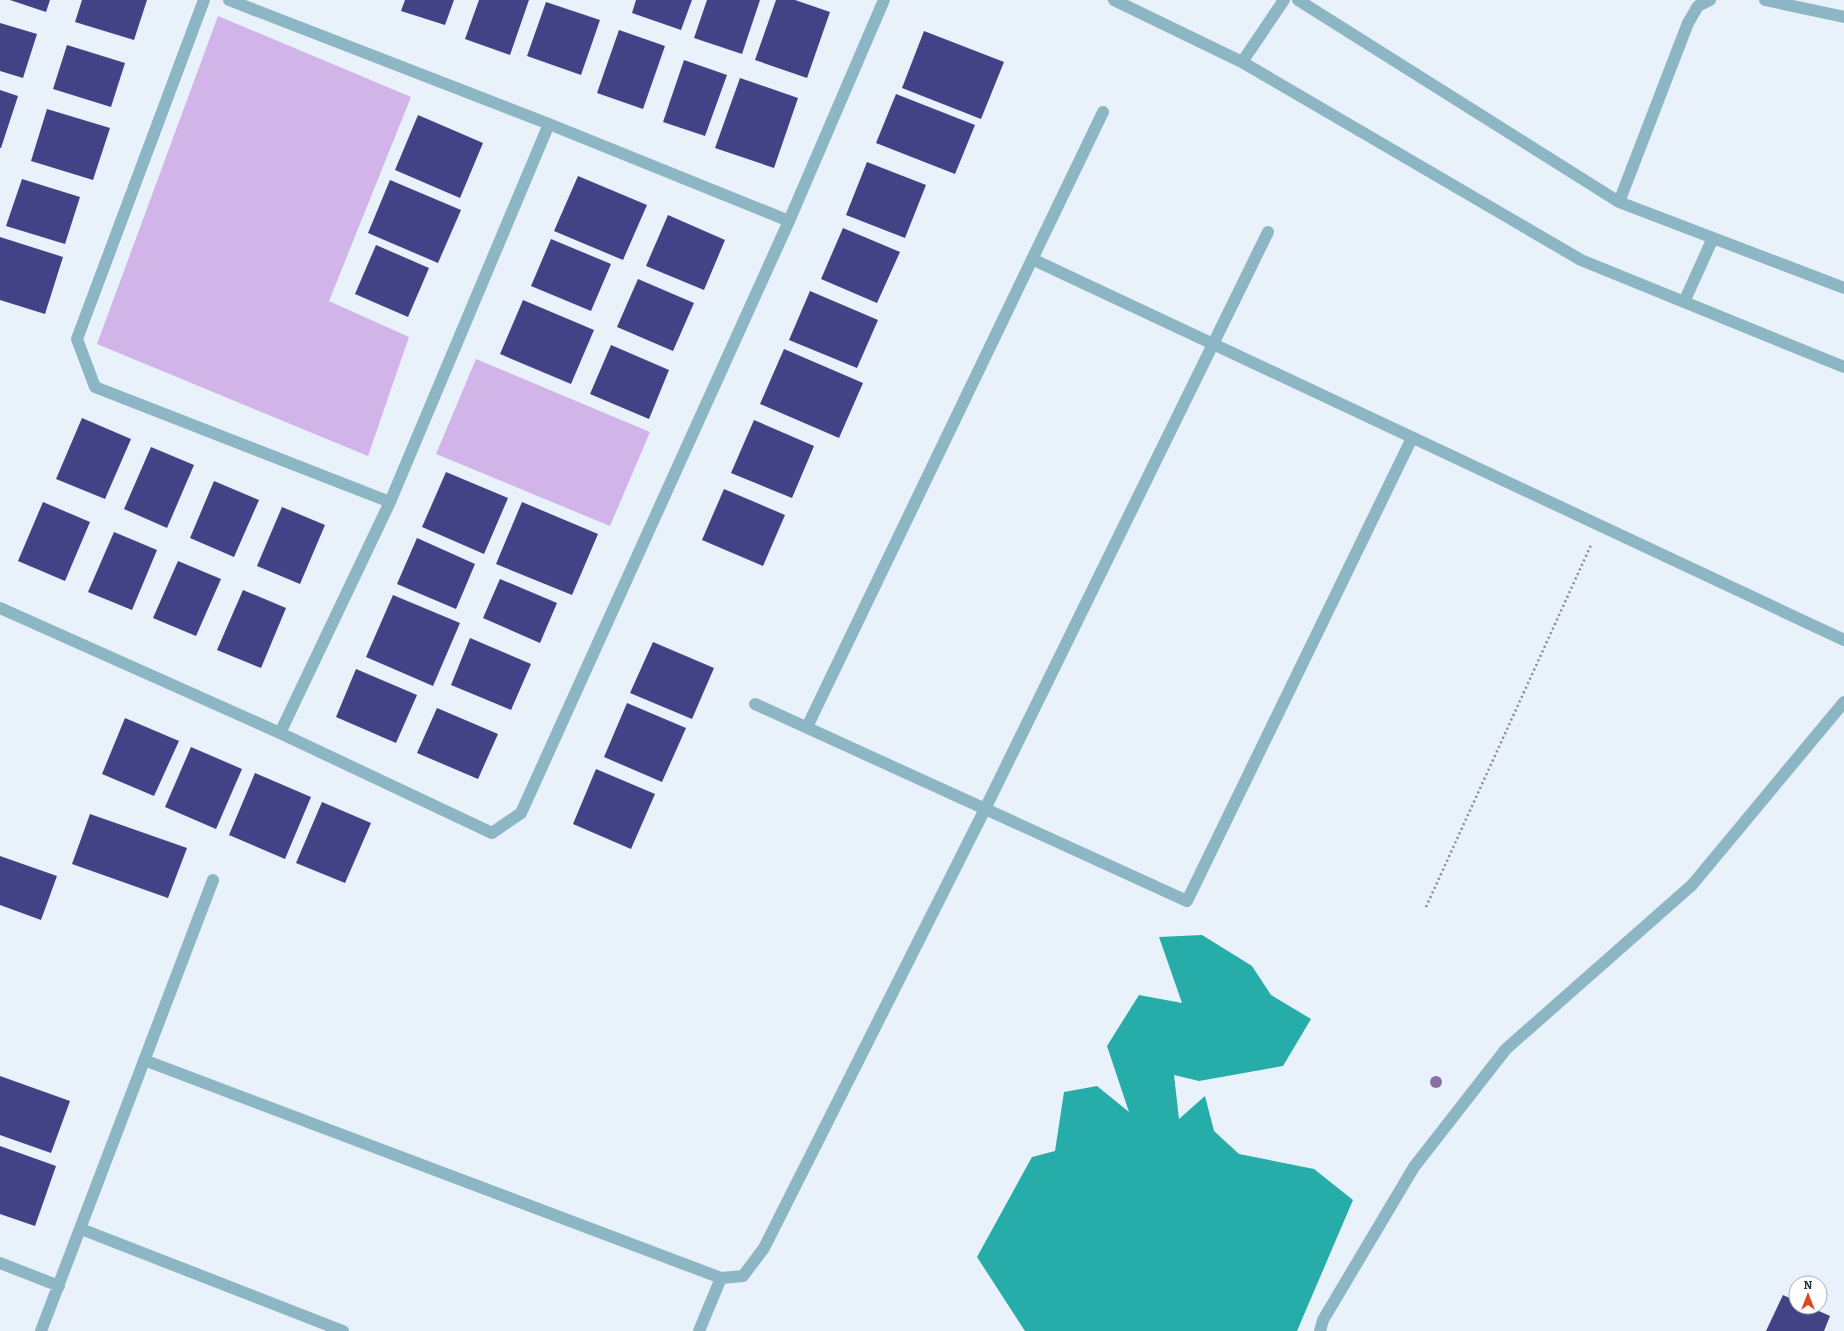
<svg xmlns="http://www.w3.org/2000/svg" width="1844" height="1331" viewBox="0 0 1844 1331" font-family="Bitter,serif">
<rect width="100%" height="100%" fill="#e9f1fa"/>
<!-- green -->
<path fill="#d1b5e9" d="M218,16L411,97L329,301L409,337L368,456L97,344Z
M476,359L650,432L610,526L436,454Z"/>
<!-- water -->
<path fill="#26adaa" d="M1202,935L1252,966L1271,995L1311,1019L1283,1066L1199,1081L1174,1075L1179,1119L1205,1096L1214,1131L1239,1154L1314,1169L1353,1200L1297,1331H1025L977,1257L1032,1157L1055,1151L1064,1092L1097,1086L1129,1112L1107,1046L1139,995L1182,1003L1159,937Z"/>
<!-- building -->
<path fill="#414386" d="M10,0H50L46,12Z
M82,0H147L134,40L75,22Z
M405,0H454L445,25L401,11Z
M479,0H529L510,55L465,39Z
M636,0H692L681,30L632,13Z
M707,0H760L742,54L694,38Z
M776,0H795L830,12L807,78L755,60Z
M546,2L600,20L581,75L527,56Z
M0,23L37,34L23,78L0,71Z
M619,30L665,46L643,109L597,93Z
M924,31L1004,62L981,119L902,88Z
M67,45L125,63L111,107L53,89Z
M684,60L727,75L705,136L663,122Z
M740,78L798,98L774,168L715,148Z
M0,90L18,96L1,148H0Z
M896,94L975,125L955,174L876,143Z
M47,109L110,128L93,180L31,161Z
M418,115L483,143L460,198L395,170Z
M867,162L926,185L905,238L846,215Z
M578,176L647,205L623,260L554,231Z
M22,179L80,197L65,244L6,226Z
M390,180L461,210L438,263L368,233Z
M668,215L725,240L704,290L646,266Z
M843,228L900,252L877,303L821,279Z
M0,237L63,257L45,314L0,300Z
M551,239L611,264L591,311L531,286Z
M376,245L429,268L408,317L355,294Z
M638,279L694,303L673,351L617,327Z
M810,291L878,320L857,368L789,340Z
M523,300L594,330L571,384L500,354Z
M611,345L669,370L649,419L590,394Z
M784,349L863,383L839,438L760,404Z
M82,418L131,439L105,499L56,479Z
M754,420L814,446L792,498L731,473Z
M151,447L194,465L167,528L124,509Z
M446,472L508,498L484,554L422,527Z
M214,481L259,500L234,557L190,538Z
M724,489L785,515L763,566L702,540Z
M43,502L90,522L65,581L18,561Z
M522,502L598,534L572,595L496,564Z
M282,507L325,525L300,584L257,566Z
M114,532L157,550L132,610L88,592Z
M417,538L475,564L456,609L397,584Z
M178,561L221,579L196,636L153,618Z
M500,579L557,603L540,643L483,618Z
M243,590L286,608L261,668L217,650Z
M393,595L460,623L433,686L366,657Z
M470,638L531,664L511,710L451,685Z
M653,642L714,668L692,719L630,693Z
M356,669L417,695L396,743L336,717Z
M627,703L686,728L662,782L604,757Z
M437,708L498,734L478,779L417,753Z
M125,718L179,741L154,796L102,774Z
M191,747L242,769L216,829L165,807Z
M596,769L655,794L631,849L573,824Z
M255,773L311,797L285,859L229,835Z
M322,802L371,823L345,883L296,863Z
M90,814L187,848L168,898L72,864Z
M0,856L57,876L41,920L0,905Z
M0,1076L70,1101L51,1153L0,1135Z
M0,1146L56,1166L35,1226L0,1214Z
M1783,1295L1796,1301V1307H1810L1830,1316L1824,1331H1766Z"/>
<g fill="none" stroke-linecap="round" stroke-linejoin="round">
<!-- path -->
<path stroke="#848c95" stroke-width="2.5" stroke-dasharray="2 3" stroke-linecap="butt" d="M1426,907L1591,545"/>
<!-- minor -->
<path stroke="#8db6c5" stroke-width="12" d="M204,0L77,339L95,387L390,502
M229,0L549,124L789,221
M1114,0L1242,62L1581,260L1844,367
M1298,0L1619,202L1844,288
M1765,0L1844,17
M1242,62L1284,0
M1619,202L1688,23L1698,6L1710,0
M1032,259L1844,640
M1684,302L1713,238
M0,608L280,733L492,833L521,813L789,221L884,0
M755,704L1187,901L1412,438
M807,727L1103,112
M280,733L390,502L549,124
M144,1060L721,1278L743,1276L764,1248L985,809L1268,232
M81,1229L343,1331
M0,1263L59,1286
M41,1331L213,880
M699,1331L721,1278
M1320,1331L1323,1320L1414,1167L1506,1049L1692,885L1844,702"/>
</g>
<!-- trees -->
<circle fill="#8b6fa4" cx="1436" cy="1082" r="6"/>
<!-- north arrow -->
<g transform="translate(1808 1295)"><circle r="19" fill="#ffffff" stroke="#abaeb1"/>
<path d="M0-3L7 15L0 10L-7 15Z" fill="#d44b24"/>
<text y="-6" font-size="11" font-weight="bold" text-anchor="middle" fill="#2c343c">N</text>
</g>
</svg>
